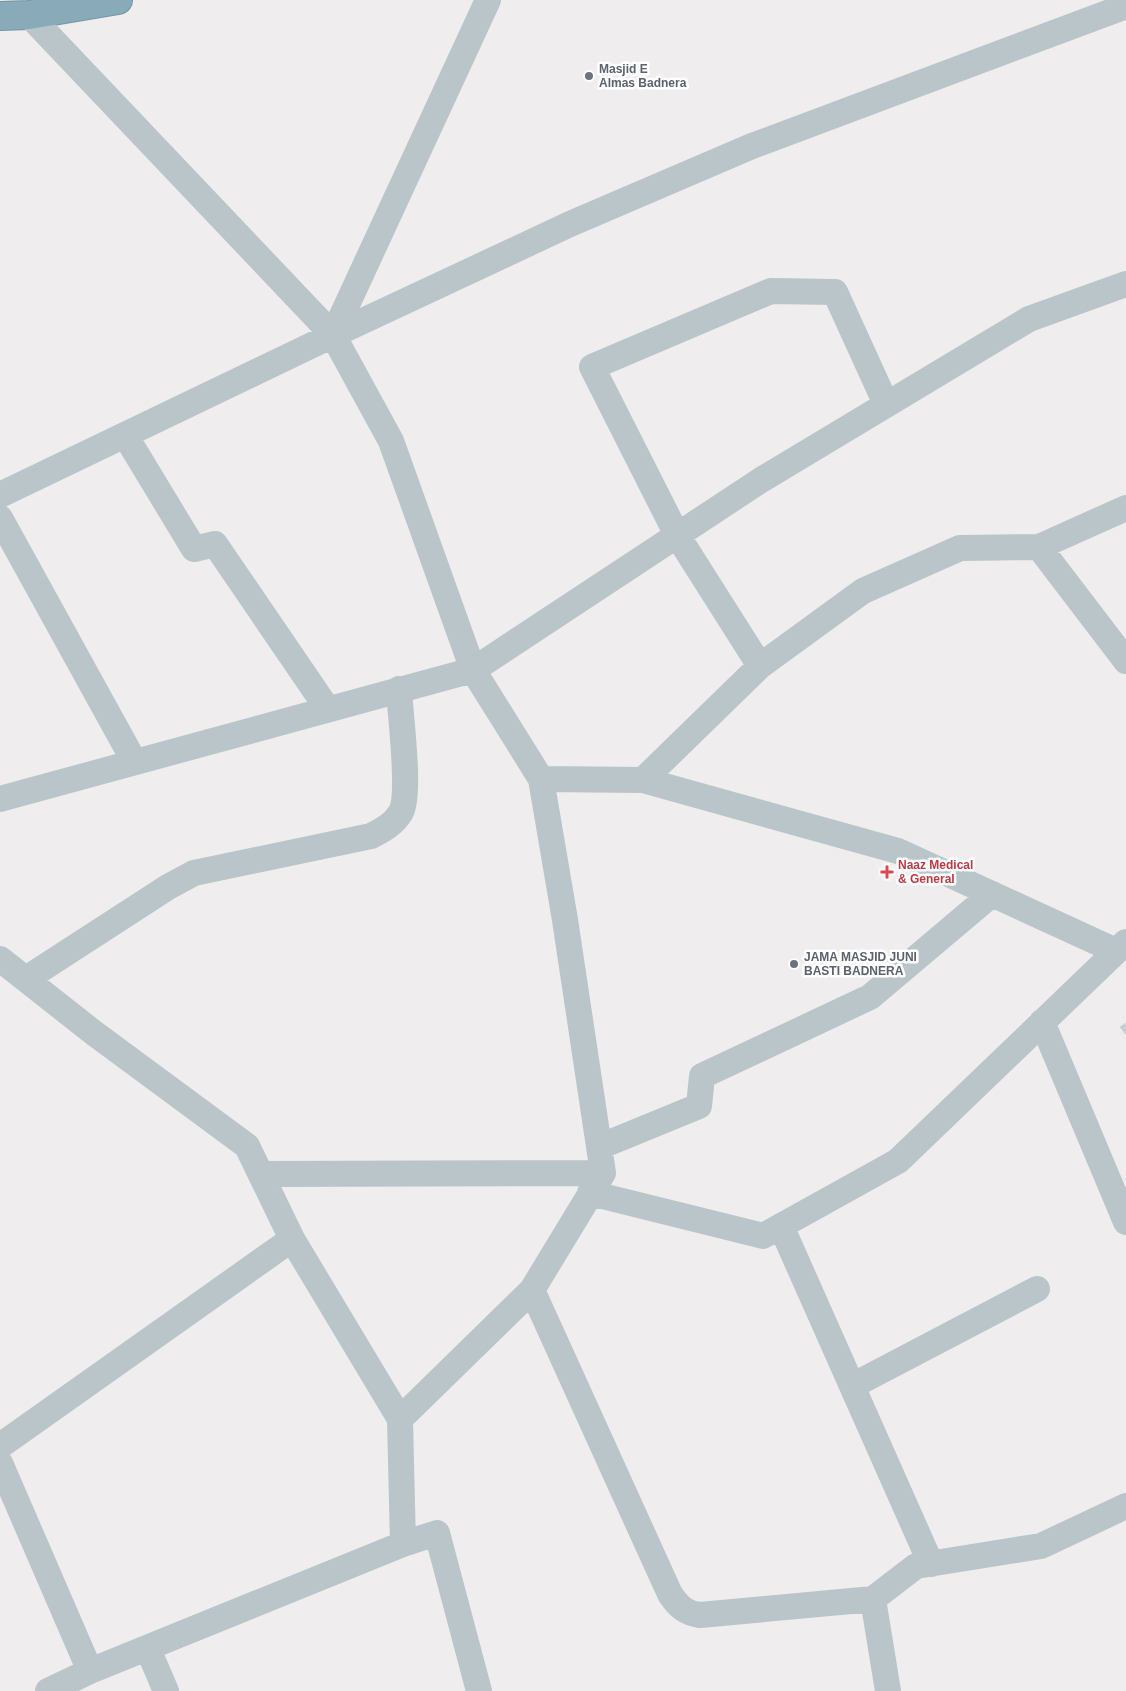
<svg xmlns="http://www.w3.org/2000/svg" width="1126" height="1691" viewBox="0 0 1126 1691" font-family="Arial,sans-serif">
<rect width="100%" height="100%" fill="#f0edee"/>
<!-- building -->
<path fill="#c7ccd0" stroke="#d1d5d8" d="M1126,1023V1035L1120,1027Z"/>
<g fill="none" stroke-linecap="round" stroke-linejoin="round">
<!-- highway casing -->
<g stroke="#7395a5" stroke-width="30">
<path id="highway" d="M0,16L29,15L118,0"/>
</g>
<!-- street -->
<path stroke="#b9c5c9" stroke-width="26" d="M29,15L333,335L391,441L473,670L541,779L565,920L603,1173L532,1290L400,1419
M333,335L488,0
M125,435L194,549L215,544L327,708
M0,495L333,335L570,224L752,146L1126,6
M0,518L134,761
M1039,547L1126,661
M760,666L677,535L592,367L771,291L835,292L886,404
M541,779L643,780L760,666L863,591L960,548L1039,547L1126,508
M643,780L898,851L1116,951
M0,799L473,670L761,480L1029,319L1126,284
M0,959L94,1033L247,1146L292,1239L400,1419L403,1544
M26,979L168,887L194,873L371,836C383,830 394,824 401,812C411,793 400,714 399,689
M1042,1022L1126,1222
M599,1147L699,1106L702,1076L870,997L992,894
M261,1174L603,1173
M590,1193L763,1236L898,1161L1126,942
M781,1226L931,1564
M532,1290L670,1594C678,1606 685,1613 700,1615L873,1599
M852,1386L1037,1289
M0,1446L292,1239
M0,1463L90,1671
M148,1649L166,1691
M48,1691L90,1671L403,1544L437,1533L479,1691
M888,1691L873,1599L916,1566L1041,1546L1126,1506"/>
<!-- highway -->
<use href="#highway" stroke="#88aab9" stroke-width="28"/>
</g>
<!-- markers -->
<g fill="#6b7280" stroke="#fff" stroke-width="2">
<circle cx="589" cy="76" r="5"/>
<circle cx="794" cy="964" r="5"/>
</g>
<path fill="#e0444e" stroke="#fff" stroke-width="2" d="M884.5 864.5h5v5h5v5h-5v5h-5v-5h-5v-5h5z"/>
<g text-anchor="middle" stroke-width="5" stroke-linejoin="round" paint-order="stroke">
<!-- worship labels -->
<g font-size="12" font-weight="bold" fill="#5b616d" stroke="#fff" text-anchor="start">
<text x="599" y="73">Masjid E<tspan x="599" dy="14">Almas Badnera</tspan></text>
<text x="804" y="961">JAMA MASJID JUNI<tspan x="804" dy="14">BASTI BADNERA</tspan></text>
</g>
<!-- health labels -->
<g font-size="12" font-weight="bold" fill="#be3a42" stroke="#fff" text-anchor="start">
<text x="898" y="869">Naaz Medical<tspan x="898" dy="14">&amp; General</tspan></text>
</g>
</g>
</svg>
